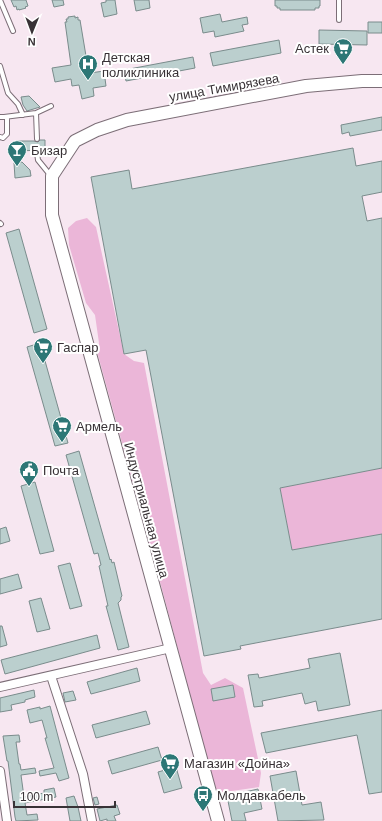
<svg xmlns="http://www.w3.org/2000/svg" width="382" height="821" viewBox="0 0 382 821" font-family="Arial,sans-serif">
<rect width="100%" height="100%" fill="#f7e7f1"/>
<!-- green -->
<path fill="#ebb6d8" d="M87,218L96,227L124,354L134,361L144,363L203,673L211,685L225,678L243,688L261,773L259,787L218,793L212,778L162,589L98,355L99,343L95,315L86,303L69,245L68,228L76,221Z
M382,468V534L292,550L280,488Z"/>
<!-- building -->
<path fill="#bbcfce" stroke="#7a8c8c" d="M11,0H26L28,6L25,7L26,8L19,10V9L17,10L16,6L14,7Z
M52,0H63L64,5L54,7Z
M106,0H115L117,14L104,17L101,3L106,2Z
M134,0H149L150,8L136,11Z
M275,0H320V6H319V8H315V10H280V8H277V6H275Z
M220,14L222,22L247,17L248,24L242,25L244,31L215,37L214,31L203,33L200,18Z
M75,16V18L78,17V20H80L87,62H88L90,73L104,71L106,86L93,88L94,96L82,99L79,85L72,86L71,79L55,82L52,68L71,65L65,22H67L66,19H68V17Z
M368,22H382V33H368Z
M319,30L367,31V45L319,44Z
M279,40L281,53L213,66L210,53Z
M193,57L195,68L126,81L124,70Z
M29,96L40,107L27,111L23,105L21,97Z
M382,117V130L350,136L349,132L342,134L341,125Z
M40,140H45V150L16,151V141H34L38,142Z
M353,148L356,166L382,161V192L362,196L367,221L382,218V468L280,488L292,550L382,534V619L240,646L241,649L204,656L146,350L124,354L91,177L129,170L132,189Z
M22,162L30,170L31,176L15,178L14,163Z
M19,229L47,329L34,333L6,233Z
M40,343L68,443L55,446L27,347Z
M79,451L110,560L111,559L112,563L114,562L122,596L121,597V600L118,603L129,647L118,650L106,606H108L99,566L101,565L98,553L94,554L66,455Z
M35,482L54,551L40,554L21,486Z
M6,527L10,541L0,544V529Z
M70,563L82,606L70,609L58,566Z
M18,574L22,588L0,594V579Z
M41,598L50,629L37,632L29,601Z
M0,626H2L7,645L0,647Z
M97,635L100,648L5,674L1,660Z
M340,653L350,705L318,711L316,701L305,704L302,693L262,701L263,706L254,707L248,675L258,674L259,678L310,668L308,659Z
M137,668L140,681L91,694L87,682Z
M233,685L235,697L213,701L211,689Z
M34,690L35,697L25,700V702L11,705L12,710L0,712V698Z
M73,691L76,700L65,702L63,693Z
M50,706L69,778L59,781L56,773L40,776L39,771L54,768L45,738H47L42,720L30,723L27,710L40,707V709Z
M382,710V792L369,794L357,735L266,753L261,733Z
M146,711L150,724L96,738L92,725Z
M19,735L20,742H16L19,764H20L21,770L35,768L36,773L21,775L24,797L44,793V790L54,788L56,797L25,803L27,815L37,814L38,820L16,821L15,817L8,761H7L3,736Z
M158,747L162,760L112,774L108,761Z
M176,767L182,788L164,793L158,772Z
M296,771L302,805L321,802L324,820L278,821L270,776Z
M258,789L262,809L244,813L246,821H232L227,796Z
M74,796L78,807L81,821H70L66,798Z
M97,797L99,804L95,805L93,798Z
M117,805L120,814L114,816L116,821H107V819L100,821L97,809Z"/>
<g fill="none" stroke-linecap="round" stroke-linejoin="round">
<!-- lane casing -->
<g stroke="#7c6e77" stroke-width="6">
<path id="lane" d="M0,0L13,31
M339,20V0
M0,66L8,93L18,104L23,115
M0,117H4L36,113
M0,137L3,138L7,134V117
M37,139L36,113L51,106
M37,153L38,160L51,176
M0,223L1,224"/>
</g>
<!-- street casing -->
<g stroke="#7c6e77" stroke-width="10">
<path id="street" d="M51,676L83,774L92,821
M0,687L171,648
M0,771L7,821"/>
</g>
<!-- secondary casing -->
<g stroke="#7c6e77" stroke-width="14">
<path id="secondary" d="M218,821L52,215V176L75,141L97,130L127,120L306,86L362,81H382"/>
</g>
<!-- lane -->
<use href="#lane" stroke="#fff" stroke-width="4"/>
<!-- street -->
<use href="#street" stroke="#fff" stroke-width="8"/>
<!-- secondary -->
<use href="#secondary" stroke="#fff" stroke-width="12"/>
</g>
<!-- icons -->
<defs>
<g id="supermarket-pin" transform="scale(1)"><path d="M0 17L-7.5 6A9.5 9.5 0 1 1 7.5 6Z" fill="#2d7776" stroke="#fff"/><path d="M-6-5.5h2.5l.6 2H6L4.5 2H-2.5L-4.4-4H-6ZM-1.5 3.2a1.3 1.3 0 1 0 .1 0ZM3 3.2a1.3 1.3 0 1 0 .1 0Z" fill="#fff"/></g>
<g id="hospital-pin" transform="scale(1)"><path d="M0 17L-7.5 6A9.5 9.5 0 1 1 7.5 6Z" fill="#2d7776" stroke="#fff"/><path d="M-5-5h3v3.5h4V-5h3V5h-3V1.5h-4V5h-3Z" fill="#fff"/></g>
<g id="bar-pin" transform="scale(1)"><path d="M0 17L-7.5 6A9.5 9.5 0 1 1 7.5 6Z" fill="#2d7776" stroke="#fff"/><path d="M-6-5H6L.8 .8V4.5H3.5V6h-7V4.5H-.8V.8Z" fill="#fff"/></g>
<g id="civic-pin" transform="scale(1)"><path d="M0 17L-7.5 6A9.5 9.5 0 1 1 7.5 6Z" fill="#2d7776" stroke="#fff"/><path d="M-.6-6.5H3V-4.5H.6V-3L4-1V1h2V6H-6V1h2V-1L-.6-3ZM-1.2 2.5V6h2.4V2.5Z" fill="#fff"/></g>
<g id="bus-pin" transform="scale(1)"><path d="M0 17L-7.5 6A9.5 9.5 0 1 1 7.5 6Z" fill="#2d7776" stroke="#fff"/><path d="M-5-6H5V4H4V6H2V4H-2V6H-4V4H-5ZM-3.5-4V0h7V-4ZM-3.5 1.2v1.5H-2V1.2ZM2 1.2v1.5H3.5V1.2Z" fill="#fff"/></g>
</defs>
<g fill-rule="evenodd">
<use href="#supermarket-pin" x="343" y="48"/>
<use href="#hospital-pin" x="88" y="64"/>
<use href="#bar-pin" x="17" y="150"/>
<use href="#supermarket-pin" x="43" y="347"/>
<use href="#supermarket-pin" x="62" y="426"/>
<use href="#civic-pin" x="29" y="470"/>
<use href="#supermarket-pin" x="170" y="763"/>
<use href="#bus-pin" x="203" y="795"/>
</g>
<g text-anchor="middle" stroke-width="4" stroke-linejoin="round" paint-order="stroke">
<!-- poi labels -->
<g font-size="13" fill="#383236" stroke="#fff" text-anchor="start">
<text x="329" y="53" text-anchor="end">Астек</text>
<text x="102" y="62">Детская<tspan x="102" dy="15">поликлиника</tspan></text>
<text x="31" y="155">Бизар</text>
<text x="57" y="352">Гаспар</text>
<text x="76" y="431">Армель</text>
<text x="43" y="475">Почта</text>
<text x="184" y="768">Магазин «Дойна»</text>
<text x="217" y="800">Молдавкабель</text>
</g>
<!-- street labels -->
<g font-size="13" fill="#383236" stroke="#fff">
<text transform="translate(224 87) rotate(-10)" y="5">улица Тимирязева</text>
<text transform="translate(147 510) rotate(75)" y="5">Индустриальная улица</text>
</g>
</g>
<!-- north arrow -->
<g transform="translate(32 32) rotate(181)" stroke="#ffffff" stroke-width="3" paint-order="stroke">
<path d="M0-3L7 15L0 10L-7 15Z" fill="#383236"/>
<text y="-6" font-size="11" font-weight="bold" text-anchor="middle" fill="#383236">N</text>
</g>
<!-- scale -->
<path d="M14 801v6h101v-6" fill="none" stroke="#383236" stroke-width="2"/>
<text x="20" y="801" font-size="12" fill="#383236" stroke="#ffffff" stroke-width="3" paint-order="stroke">100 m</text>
</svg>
